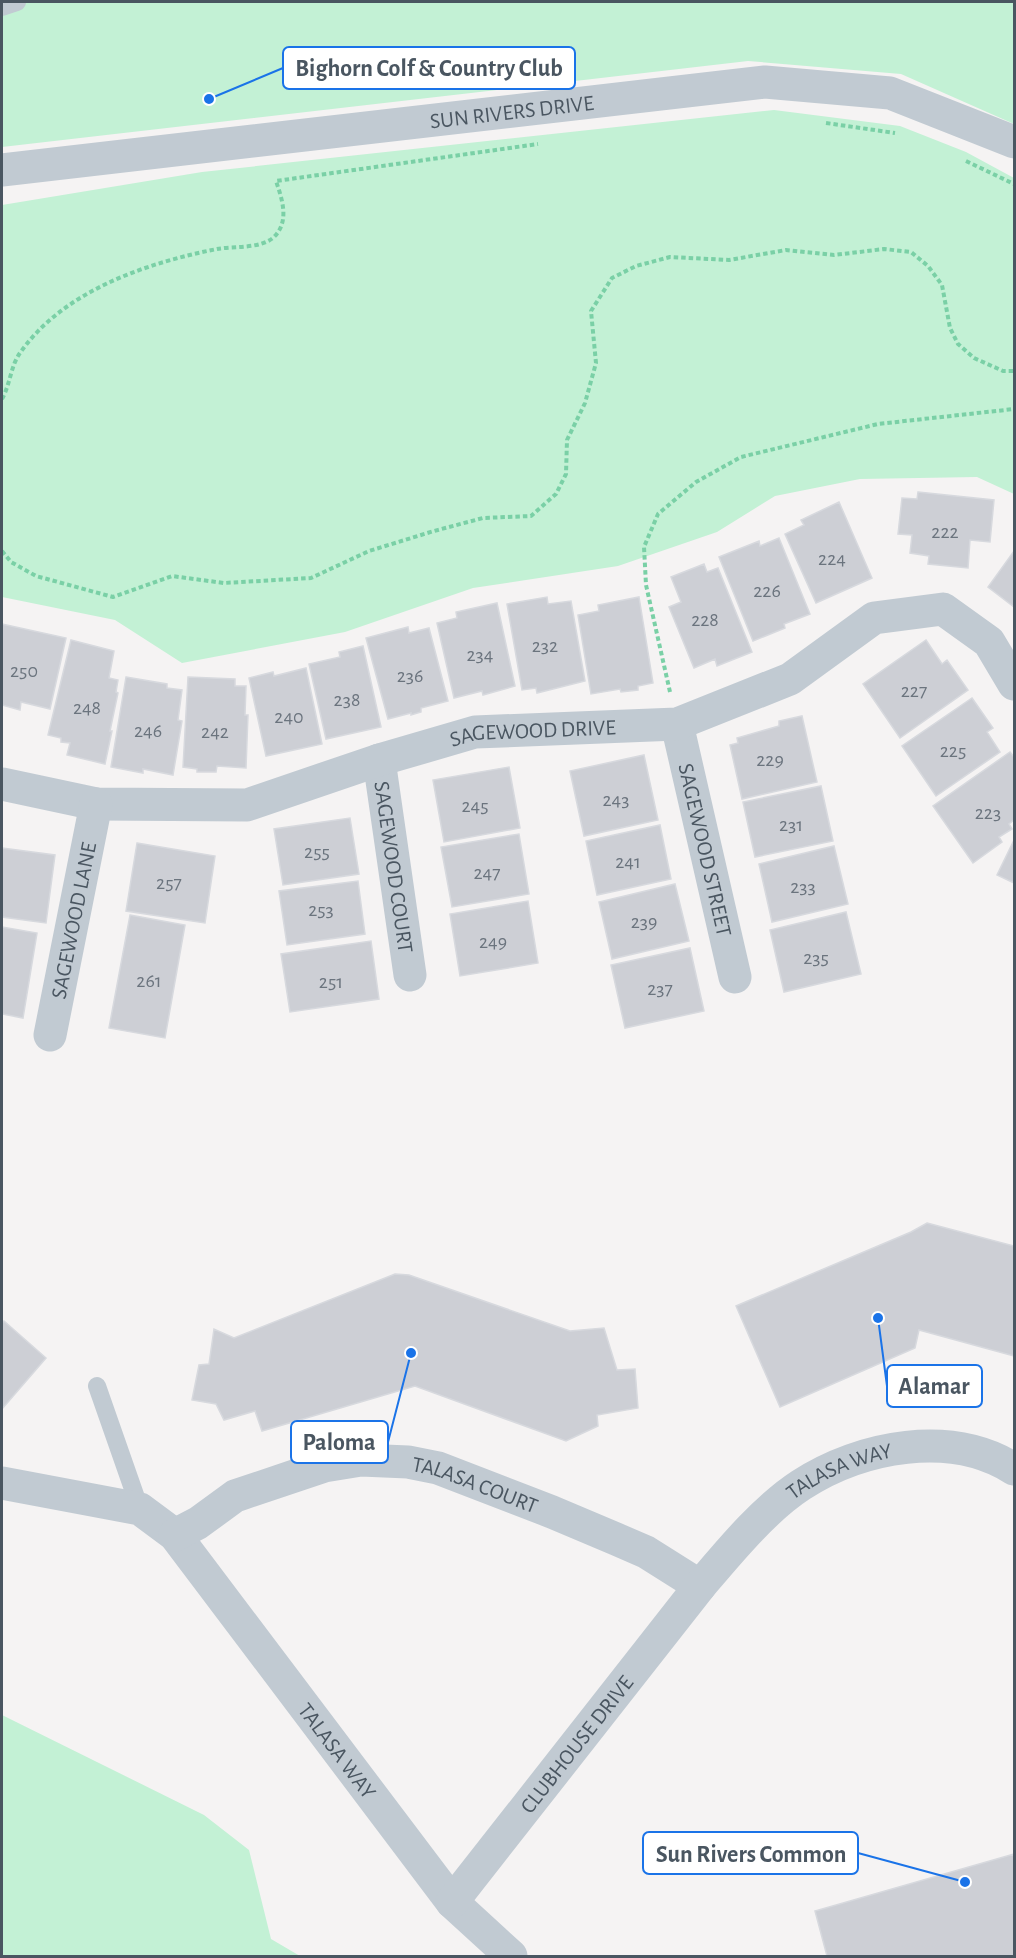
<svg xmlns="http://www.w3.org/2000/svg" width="1016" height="1958" viewBox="0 0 1016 1958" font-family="'Alegreya Sans',sans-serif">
<rect width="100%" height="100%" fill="#f5f3f3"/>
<!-- green -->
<path fill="#c3f1d5" d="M2,2H1014V124L901,74L748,61L2,147Z
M774,110L900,126L966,152L1014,178V494L977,477L860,479L775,496L717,532L618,566L473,588L345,632L182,663L115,620L2,597V205L202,172Z
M2,1715L204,1815L249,1850L271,1939L300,1956H2Z"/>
<!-- building -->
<path fill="#cdcfd5" stroke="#d7d9de" stroke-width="1.5" d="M918,492L994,500L990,542L970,540L968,568L928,564L929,556L910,553L912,535L898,534L902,498L917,499Z
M839,502L872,578L816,603L785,534L804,525L801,520Z
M779,538L810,614L784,624L785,628L753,641L719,557L759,541L760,546Z
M1014,551V607L988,587Z
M704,564L707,572L718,568L752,652L717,666L715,659L694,668L669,607L681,602L671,577Z
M547,597L548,604L571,601L585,681L537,693L536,688L522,690L507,604Z
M639,597L653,683L638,686V690L621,692L620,689L591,694L578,615L599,611L598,605Z
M497,603L515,686L483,695L482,691L454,698L437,623L457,618L456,612Z
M2,624L66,638L50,709L21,702L20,710L2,705Z
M408,627L409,633L429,628L448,701L421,708V712L411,715V713L388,719L366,638Z
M71,640L114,651L109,678L118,680L116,692L118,693L110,731H112L105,764L67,755L70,743L61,742V738L48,735Z
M926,640L942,664L947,660L968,690L900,738L863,684Z
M363,646L381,727L326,739L309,664L340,657L339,652Z
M306,668L322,744L266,756L249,678L273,672L274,676Z
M126,677L167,684V688L182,690L178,720L182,721L173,775L143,769V773L111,767Z
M188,677L235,679V686H246L245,715H248L246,768L217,766L216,772H197V769L183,767Z
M972,698L993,728L987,732L1000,752L936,796L902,746Z
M802,716L817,782L742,799L730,745L738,743L737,738L779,726V721Z
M1010,752L1014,757V820L1009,824L1012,829L999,837L1002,842L973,863L933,806Z
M644,755L658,820L584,836L570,771Z
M509,767L520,828L444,842L433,780Z
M821,786L833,841L755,857L743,802Z
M350,818L359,874L283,885L274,829Z
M660,825L671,879L597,895L586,841Z
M519,834L529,894L452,907L441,847Z
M1014,840V883L997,875Z
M137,843L215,856L205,923L126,911Z
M834,846L848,904L772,922L759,864Z
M2,848L55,855L46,923L2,917Z
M358,881L365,934L287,945L279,891Z
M675,884L689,941L612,959L599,902Z
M528,901L538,963L460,976L450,914Z
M846,912L861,974L784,992L770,930Z
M130,915L185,925L165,1038L109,1028Z
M2,927L37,933L23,1018L2,1014Z
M371,941L379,999L290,1012L281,954Z
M690,948L704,1011L625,1028L611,965Z
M927,1223L1014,1246V1356L919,1330L915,1348L780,1407L736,1306L911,1232Z
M395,1274L409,1275L570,1331L604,1328L617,1370L635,1369L638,1408L597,1415L598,1426L566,1441L415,1386L262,1431L255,1411L224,1420L216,1404L192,1400L199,1365L209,1364L214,1329L234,1338Z
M4,1321L46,1358L2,1409V1323Z
M1014,1854V1956H827L815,1911Z"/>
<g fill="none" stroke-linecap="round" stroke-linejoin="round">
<!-- path -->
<path stroke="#7ad0a6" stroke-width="4" stroke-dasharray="4.5 3" stroke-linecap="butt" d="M826,123L895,133
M966,161L1014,184
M2,399C10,385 11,365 20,353C63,291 146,263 217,249C234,246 261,249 274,237C290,221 282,199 276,181L538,144
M2,551L11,562L36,576L113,597L172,576L224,583L311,578L369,551L434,531L483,518L531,516L556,494L566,474L567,440L585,403L596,363L591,311L612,278L636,266L670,257L729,260L786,250L834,255L884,249L911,252L928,266L942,285L950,328L958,344L974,358L1003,371H1014
M670,692L646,585L644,547L658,514L696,482L741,457L878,424L1014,409"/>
<!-- service -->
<path stroke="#c1cad2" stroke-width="18" d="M2,7L17,2
M97,1386L140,1509"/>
<!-- minor -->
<g stroke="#c1cad2" stroke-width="33">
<path id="s1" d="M677,724L735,977"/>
<path id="s2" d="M379,760L410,975"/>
<path id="s3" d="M2,784L96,804L247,805L379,760L475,732L677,724L790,679L874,618L943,609L989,642L1014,684"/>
<path id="s4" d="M50,1035L96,804"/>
<path id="s5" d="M2,1483L140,1509L175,1535L452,1902L511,1956"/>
<path id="s6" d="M175,1535L198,1523L235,1496L324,1466L361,1460L408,1462L438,1468L552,1512L616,1539L646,1552L700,1586"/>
<path id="s7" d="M452,1902L700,1586C728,1553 764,1509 801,1485C861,1446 951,1429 1014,1469"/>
</g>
<!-- tertiary -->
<path stroke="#c1cad2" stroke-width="33" id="s8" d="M2,170L765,82L890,93L1014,142"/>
</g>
<g text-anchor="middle" stroke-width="4.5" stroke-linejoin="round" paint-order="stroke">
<!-- number labels -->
<g font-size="20" fill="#6b747e">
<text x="945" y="538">222</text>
<text x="832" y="565">224</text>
<text x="767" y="597">226</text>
<text x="705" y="626">228</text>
<text x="545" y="652">232</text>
<text x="480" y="661">234</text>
<text x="24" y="677">250</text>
<text x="410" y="682">236</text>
<text x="914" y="697">227</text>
<text x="347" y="706">238</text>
<text x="87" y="714">248</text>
<text x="289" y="723">240</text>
<text x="148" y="737">246</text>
<text x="215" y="738">242</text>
<text x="953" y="757">225</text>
<text x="770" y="766">229</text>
<text x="616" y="806">243</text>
<text x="475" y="812">245</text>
<text x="988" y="819">223</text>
<text x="791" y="831">231</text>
<text x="317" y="858">255</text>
<text x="628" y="868">241</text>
<text x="487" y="879">247</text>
<text x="169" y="889">257</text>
<text x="803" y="893">233</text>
<text x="321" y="916">253</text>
<text x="644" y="928">239</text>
<text x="493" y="948">249</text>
<text x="816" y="964">235</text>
<text x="149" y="987">261</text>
<text x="331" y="988">251</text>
<text x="660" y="995">237</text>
</g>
<!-- street labels -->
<g font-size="22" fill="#4a5661" stroke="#fff">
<text dy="8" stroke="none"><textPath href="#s8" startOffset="513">SUN RIVERS DRIVE</textPath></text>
<text dy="8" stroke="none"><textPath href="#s3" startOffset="544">SAGEWOOD DRIVE</textPath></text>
<text dy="8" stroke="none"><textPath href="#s1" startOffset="129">SAGEWOOD STREET</textPath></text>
<text dy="8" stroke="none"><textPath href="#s2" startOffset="108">SAGEWOOD COURT</textPath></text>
<text dy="8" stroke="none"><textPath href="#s4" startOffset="117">SAGEWOOD LANE</textPath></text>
<text dy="8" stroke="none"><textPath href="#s7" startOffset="586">TALASA WAY</textPath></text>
<text dy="8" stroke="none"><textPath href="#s6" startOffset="321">TALASA COURT</textPath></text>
<text dy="8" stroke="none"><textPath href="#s7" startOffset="201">CLUBHOUSE DRIVE</textPath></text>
<text dy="8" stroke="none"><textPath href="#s5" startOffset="454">TALASA WAY</textPath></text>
</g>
</g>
<!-- callouts -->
<path fill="none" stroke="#1a73e8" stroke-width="2" d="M209 99L283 68M878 1318L887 1386M411 1353L388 1442M965 1882L858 1853"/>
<g fill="#1a73e8" stroke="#fff" stroke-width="2">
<circle cx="209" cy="99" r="6"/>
<circle cx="878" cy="1318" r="6"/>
<circle cx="411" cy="1353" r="6"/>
<circle cx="965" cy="1882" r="6"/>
</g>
<g fill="#fff" stroke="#1a73e8" stroke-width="2">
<rect x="283" y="47" width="292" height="42" rx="6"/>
<rect x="887" y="1365" width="95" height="42" rx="6"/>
<rect x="291" y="1421" width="97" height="42" rx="6"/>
<rect x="643" y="1832" width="215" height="42" rx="6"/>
</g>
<g font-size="24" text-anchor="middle" font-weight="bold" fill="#4a5661">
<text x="429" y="76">Bighorn Colf &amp; Country Club</text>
<text x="934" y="1394">Alamar</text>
<text x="339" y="1450">Paloma</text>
<text x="751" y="1862">Sun Rivers Common</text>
</g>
<!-- border -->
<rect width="1016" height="1958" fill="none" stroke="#4a5661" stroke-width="6"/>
</svg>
